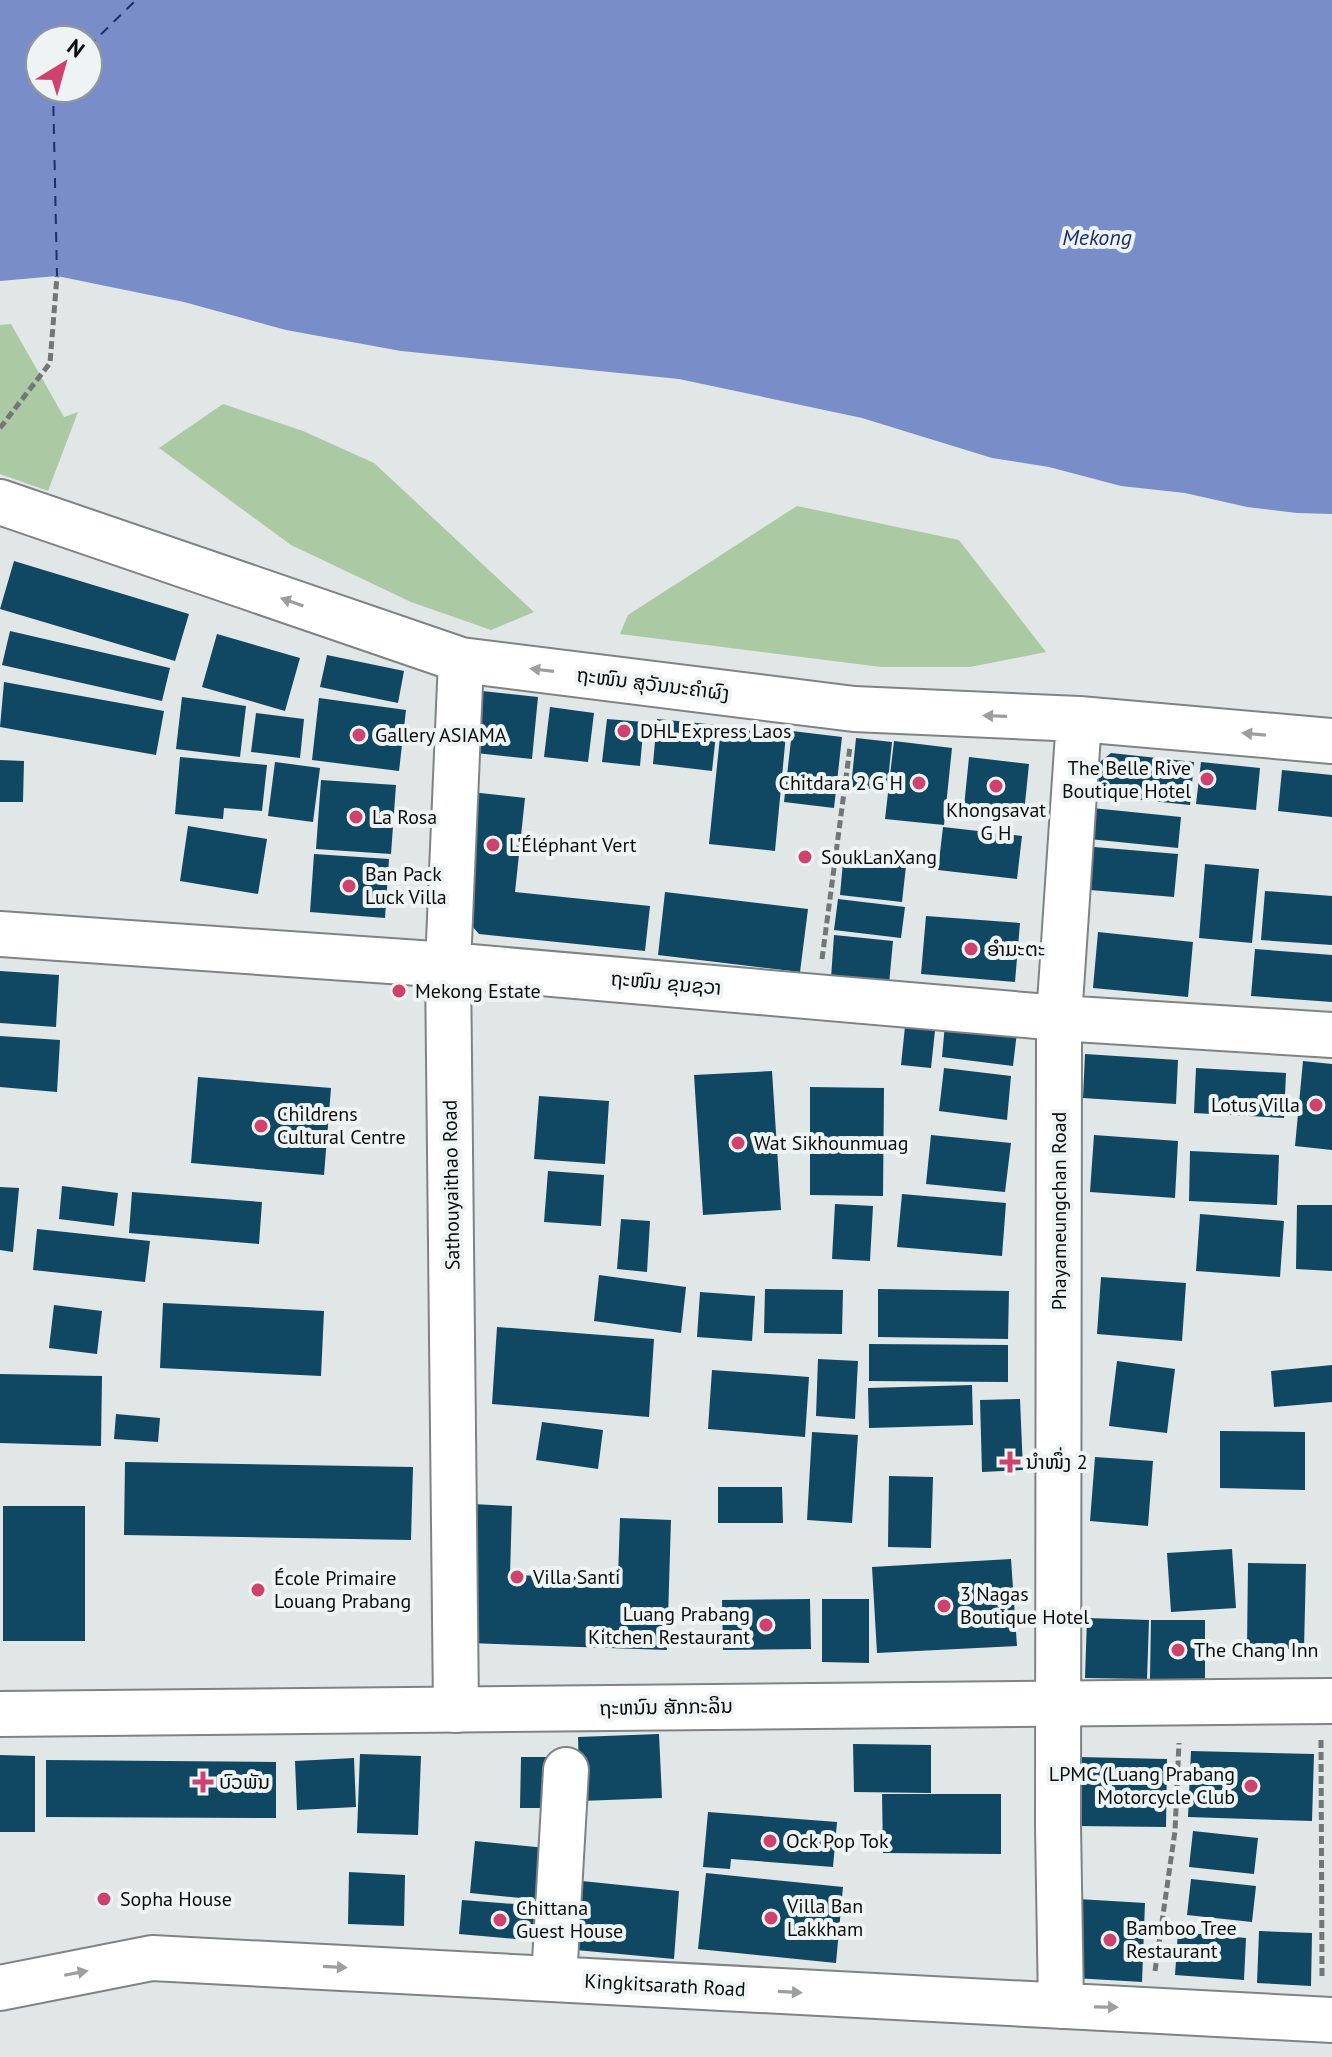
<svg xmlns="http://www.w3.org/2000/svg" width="1332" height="2057" viewBox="0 0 1332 2057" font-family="'PT Sans','Noto Sans Lao',sans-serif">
<rect width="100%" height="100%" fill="#e1e6e7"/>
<!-- green -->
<path fill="#abc9a3" d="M11,324L64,417L78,412L48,491L0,474V325Z
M223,404L303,431L374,463L534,612L491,630L411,602L291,545L159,448Z
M797,506L959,540L1046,652L970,667H881L620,634L628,615Z"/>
<!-- water -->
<path fill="#798ec8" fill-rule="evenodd" d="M0,0H1332V514L1297,513L1247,507L1185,493L1121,486L1049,467L992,458L862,418L679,379L401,351L286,330L184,302L57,276L0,281ZM40,40H88V88H40Z"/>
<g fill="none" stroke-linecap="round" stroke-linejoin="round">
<!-- ferry -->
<path stroke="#1c2d71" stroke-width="2" stroke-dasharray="10 8" stroke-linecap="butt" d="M88,47L136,0
M53,88L57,276"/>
</g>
<!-- building -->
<path fill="#104763" d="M14,561L189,614L175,661L0,609Z
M10,631L170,668L162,701L2,665Z
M217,634L300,658L285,711L202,687Z
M327,655L404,671L398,703L320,687Z
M4,682L164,711L156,755L0,727Z
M473,690L538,697L532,759L467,752Z
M182,697L246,706L240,757L176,749Z
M319,698L406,710L399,771L312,760Z
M550,707L594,713L588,762L544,757Z
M256,713L304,719L300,758L251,752Z
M607,719L644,722L640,766L602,762Z
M657,719L717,725L712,771L653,764Z
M721,727L786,734L775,851L709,844Z
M792,731L842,737L834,808L784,802Z
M856,738L892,742L887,790L851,787Z
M894,741L952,748L944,825L885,819Z
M1111,753L1194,762L1190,805L1084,794L1086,773Z
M180,757L267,765L262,811L224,808L223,819L175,814Z
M969,757L1029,764L1024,813L964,807Z
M0,760L24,761L23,802H0Z
M275,762L320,768L313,822L268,816Z
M1201,762L1260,768L1256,810L1196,804Z
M1282,770L1332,775V817L1278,811Z
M321,780L396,785L391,854L316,849Z
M471,792L525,798L515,892L650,906L645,951L479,934L459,911Z
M1082,807L1181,817L1178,848L1079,838Z
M188,826L267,839L258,894L180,881Z
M943,827L1022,836L1017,879L938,870Z
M1082,846L1178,854L1174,897L1078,889Z
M844,851L907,857L902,902L840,895Z
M314,854L389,859L385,918L310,912Z
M1205,864L1259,869L1252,943L1199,938Z
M1265,891L1332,896V945L1261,940Z
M665,892L808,909L800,972L658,955Z
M838,899L905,907L901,938L834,930Z
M926,916L1020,923L1015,982L921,974Z
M1098,932L1193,942L1188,997L1093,988Z
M834,935L893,941L889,984L831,978Z
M1255,949L1332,955V1002L1251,996Z
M0,971L59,975L56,1027L0,1023Z
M906,1017L936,1021L931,1068L901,1065Z
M945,1024L1017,1032L1013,1066L942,1057Z
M0,1036L60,1040L57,1092L0,1087Z
M1085,1054L1178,1060L1176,1104L1083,1098Z
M1303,1061L1332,1064V1150L1295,1146Z
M944,1068L1011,1076L1007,1120L939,1111Z
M1196,1068L1286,1073L1284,1118L1194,1113Z
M772,1071L781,1210L703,1215L694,1075Z
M198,1077L331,1088L324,1175L191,1163Z
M810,1087L884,1088L883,1196L810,1195Z
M539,1096L609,1101L605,1164L534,1159Z
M931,1135L1011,1143L1005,1192L926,1184Z
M1094,1135L1178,1141L1175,1198L1090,1192Z
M1190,1151L1279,1155L1277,1205L1189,1201Z
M548,1171L604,1175L601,1226L544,1222Z
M62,1186L118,1193L114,1226L59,1219Z
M0,1187L19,1188L13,1252L0,1250Z
M132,1192L262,1202L259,1244L129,1233Z
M902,1194L1006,1203L1002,1256L897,1247Z
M835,1204L873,1206L870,1261L832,1259Z
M1297,1205H1332V1271L1296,1269Z
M1200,1214L1284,1221L1280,1277L1196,1271Z
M621,1219L650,1221L647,1272L617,1269Z
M37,1229L150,1241L145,1282L33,1270Z
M599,1275L686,1287L681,1333L594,1321Z
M1101,1277L1186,1283L1182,1341L1097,1334Z
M765,1289L843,1290L842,1334L764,1333Z
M878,1289L1009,1291L1008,1339L878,1337Z
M700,1292L755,1296L752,1341L697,1337Z
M163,1303L324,1311L321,1376L160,1368Z
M54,1305L102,1311L97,1354L49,1348Z
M497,1327L654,1339L649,1417L492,1404Z
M869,1344L1008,1345V1382L869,1381Z
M818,1359L858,1361L855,1419L816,1416Z
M1117,1361L1175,1369L1167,1433L1109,1426Z
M1332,1365V1402L1274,1407L1271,1371Z
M712,1370L809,1377L805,1437L708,1429Z
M0,1374L102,1376L101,1446L0,1443Z
M972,1385L973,1425L869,1428L868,1388Z
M1020,1399L1023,1470L982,1472L980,1400Z
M116,1414L160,1418L158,1442L114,1439Z
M542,1422L603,1430L598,1469L536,1460Z
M1220,1431L1305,1432V1490L1220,1488Z
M812,1432L858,1435L852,1523L807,1520Z
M1095,1457L1153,1461L1148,1526L1090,1521Z
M125,1462L413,1467L411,1540L124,1535Z
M889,1476L933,1477L931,1548L888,1547Z
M718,1487H782L783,1523H718Z
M473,1504L512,1506L510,1575L618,1578L620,1518L671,1520L667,1650L469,1643Z
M3,1506H85V1641H3Z
M1232,1549L1236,1608L1171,1612L1167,1553Z
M1011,1559L1017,1646L877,1653L872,1567Z
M1248,1563L1306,1564L1304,1649L1247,1648Z
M810,1599L811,1649L723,1650L722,1600Z
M822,1599H869V1663L822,1662Z
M1087,1618L1149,1620L1147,1679L1085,1678Z
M1151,1620H1205V1679H1150Z
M659,1734L662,1798L580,1801L578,1737Z
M853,1744L931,1745V1793L854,1792Z
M1191,1751L1314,1754L1312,1821L1188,1817Z
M360,1754L421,1756L418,1835L357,1833Z
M0,1755L35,1756V1832H0Z
M521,1757H556L555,1808H520Z
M1078,1757L1167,1759L1166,1827L1077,1826Z
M354,1758L356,1807L297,1810L295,1761Z
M46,1760L276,1762V1818L46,1817Z
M882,1794H1001V1854L883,1853Z
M708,1812L837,1822L833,1867L731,1859L730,1869L703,1867Z
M1193,1831L1258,1838L1254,1874L1189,1867Z
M475,1841L546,1848L542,1900L470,1893Z
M349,1872L405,1875L404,1926L348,1924Z
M706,1873L843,1887L836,1963L698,1949Z
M1191,1879L1256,1886L1252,1922L1187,1915Z
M572,1880L679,1891L674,1959L565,1949Z
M1078,1899L1145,1903L1142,1982L1074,1978Z
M462,1900L541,1906L539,1941L459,1934Z
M1259,1931L1312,1933L1311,1986L1257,1983Z
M1178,1932L1246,1938L1244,1980L1175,1975Z"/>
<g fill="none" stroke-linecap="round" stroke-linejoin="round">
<!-- minor casing -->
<g stroke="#7f8384" stroke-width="48">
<path id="minor" d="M0,502L461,660L854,709L1079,719L1332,741
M0,934L448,965L1059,1018L1332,1035
M456,1710L448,965L461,660
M554,1979L566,1770
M0,1988L152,1958L1332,2020
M1061,2006L1058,1825L1059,1018L1079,719"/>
</g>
<!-- major casing -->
<g stroke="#7f8384" stroke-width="48">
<path id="major" d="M0,1714L1332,1701"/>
</g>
<!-- path -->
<path stroke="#737677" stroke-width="5" stroke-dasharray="8 4" stroke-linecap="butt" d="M0,428L50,363L57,276
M822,959L850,747
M1321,1740L1322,1978
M1155,1971L1175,1831L1179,1743"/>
<!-- minor -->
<use href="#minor" stroke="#fff" stroke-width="44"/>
<!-- major -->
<use href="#major" stroke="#fff" stroke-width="44"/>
</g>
<!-- one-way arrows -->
<defs><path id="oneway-solid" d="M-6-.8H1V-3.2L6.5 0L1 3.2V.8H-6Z" transform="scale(2)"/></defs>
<g fill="#9d9e9e">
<use href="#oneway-solid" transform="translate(292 602) rotate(-161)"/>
<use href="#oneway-solid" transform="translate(542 670) rotate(-173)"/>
<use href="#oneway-solid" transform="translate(995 716) rotate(-178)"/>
<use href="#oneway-solid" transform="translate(1254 734) rotate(-175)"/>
<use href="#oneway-solid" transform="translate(335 1967) rotate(3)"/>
<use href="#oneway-solid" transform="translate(76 1973) rotate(-11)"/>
<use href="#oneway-solid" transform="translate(790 1992) rotate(3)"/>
<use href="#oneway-solid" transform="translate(1106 2007) rotate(1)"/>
</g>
<!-- markers -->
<g fill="#d0426e" stroke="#eef4f4" stroke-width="3">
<circle cx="624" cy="731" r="8"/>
<circle cx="359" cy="735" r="8"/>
<circle cx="1207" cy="779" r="8"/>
<circle cx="919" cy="783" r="8"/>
<circle cx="996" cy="786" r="8"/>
<circle cx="356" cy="817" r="8"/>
<circle cx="493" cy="845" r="8"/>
<circle cx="805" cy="857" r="8"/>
<circle cx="349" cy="886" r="8"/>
<circle cx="971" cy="949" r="8"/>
<circle cx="399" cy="991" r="8"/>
<circle cx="1316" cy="1105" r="8"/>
<circle cx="261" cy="1126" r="8"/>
<circle cx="738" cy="1143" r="8"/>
<path d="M1006 1450h8v8h8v8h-8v8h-8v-8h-8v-8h8z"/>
<circle cx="517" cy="1577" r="8"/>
<circle cx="258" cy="1590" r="8"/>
<circle cx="944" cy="1606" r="8"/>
<circle cx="766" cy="1625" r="8"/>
<circle cx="1178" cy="1650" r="8"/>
<path d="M199 1770h8v8h8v8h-8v8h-8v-8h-8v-8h8z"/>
<circle cx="1251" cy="1786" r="8"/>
<circle cx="770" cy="1841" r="8"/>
<circle cx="104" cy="1899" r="8"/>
<circle cx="771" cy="1918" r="8"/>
<circle cx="500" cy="1920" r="8"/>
<circle cx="1110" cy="1940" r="8"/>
</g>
<g text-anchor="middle" stroke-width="8" stroke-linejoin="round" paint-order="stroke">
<!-- street labels -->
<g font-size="20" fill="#0b0d0d" stroke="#eef4f4">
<text transform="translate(653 684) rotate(7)" y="7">ຖະໜົນ ສຸວັນນະຄໍາຜົງ</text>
<text transform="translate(666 983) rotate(5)" y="7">ຖະໜົນ ຂຸນຊວາ</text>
<text transform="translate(451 1185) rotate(-91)" y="7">Sathouyaithao Road</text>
<text transform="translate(1059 1211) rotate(-90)" y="7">Phayameungchan Road</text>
<text transform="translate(666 1707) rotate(-1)" y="7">ຖະຫນົນ ສັກກະລິນ</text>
<text transform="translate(665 1985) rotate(3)" y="7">Kingkitsarath Road</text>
</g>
<!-- poi labels -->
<g font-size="20" fill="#0b0d0d" stroke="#eef4f4" text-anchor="start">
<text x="640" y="738">DHL Express Laos</text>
<text x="375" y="742">Gallery ASIAMA</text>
<text x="1191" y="775" text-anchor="end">The Belle Rive<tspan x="1191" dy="23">Boutique Hotel</tspan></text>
<text x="903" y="790" text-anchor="end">Chitdara 2 G H</text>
<text x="996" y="817" text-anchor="middle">Khongsavat<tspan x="996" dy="23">G H</tspan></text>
<text x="372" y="824">La Rosa</text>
<text x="509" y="852">L'Éléphant Vert</text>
<text x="821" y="864">SoukLanXang</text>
<text x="365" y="881">Ban Pack<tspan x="365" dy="23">Luck Villa</tspan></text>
<text x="987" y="956">ອຳມະຕະ</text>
<text x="415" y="998">Mekong Estate</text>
<text x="1300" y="1112" text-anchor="end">Lotus Villa</text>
<text x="277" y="1121">Childrens<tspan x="277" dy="23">Cultural Centre</tspan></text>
<text x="754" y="1150">Wat Sikhounmuag</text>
<text x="1026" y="1469">ນຳໜຶ່ງ 2</text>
<text x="533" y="1584">Villa Santi</text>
<text x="274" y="1585">École Primaire<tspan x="274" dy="23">Louang Prabang</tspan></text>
<text x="960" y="1601">3 Nagas<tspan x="960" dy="23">Boutique Hotel</tspan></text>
<text x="750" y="1621" text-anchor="end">Luang Prabang<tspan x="750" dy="23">Kitchen Restaurant</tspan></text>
<text x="1194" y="1657">The Chang Inn</text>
<text x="1235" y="1781" text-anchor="end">LPMC (Luang Prabang<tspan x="1235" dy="23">Motorcycle Club</tspan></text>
<text x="219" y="1789">ບົວພັນ</text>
<text x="786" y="1848">Ock Pop Tok</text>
<text x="120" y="1906">Sopha House</text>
<text x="787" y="1913">Villa Ban<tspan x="787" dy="23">Lakkham</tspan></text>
<text x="516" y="1915">Chittana<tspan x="516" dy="23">Guest House</tspan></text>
<text x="1126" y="1935">Bamboo Tree<tspan x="1126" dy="23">Restaurant</tspan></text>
</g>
<!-- water labels -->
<g font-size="22" font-style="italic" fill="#1c2d71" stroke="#eef4f4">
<text x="1097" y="245">Mekong</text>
</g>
</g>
<!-- north arrow -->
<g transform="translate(64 64) rotate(37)"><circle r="38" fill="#eef4f4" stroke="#939898" stroke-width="2"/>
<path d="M0-6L14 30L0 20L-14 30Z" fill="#d0426e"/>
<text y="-12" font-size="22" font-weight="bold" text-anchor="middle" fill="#0b0d0d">N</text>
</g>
</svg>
